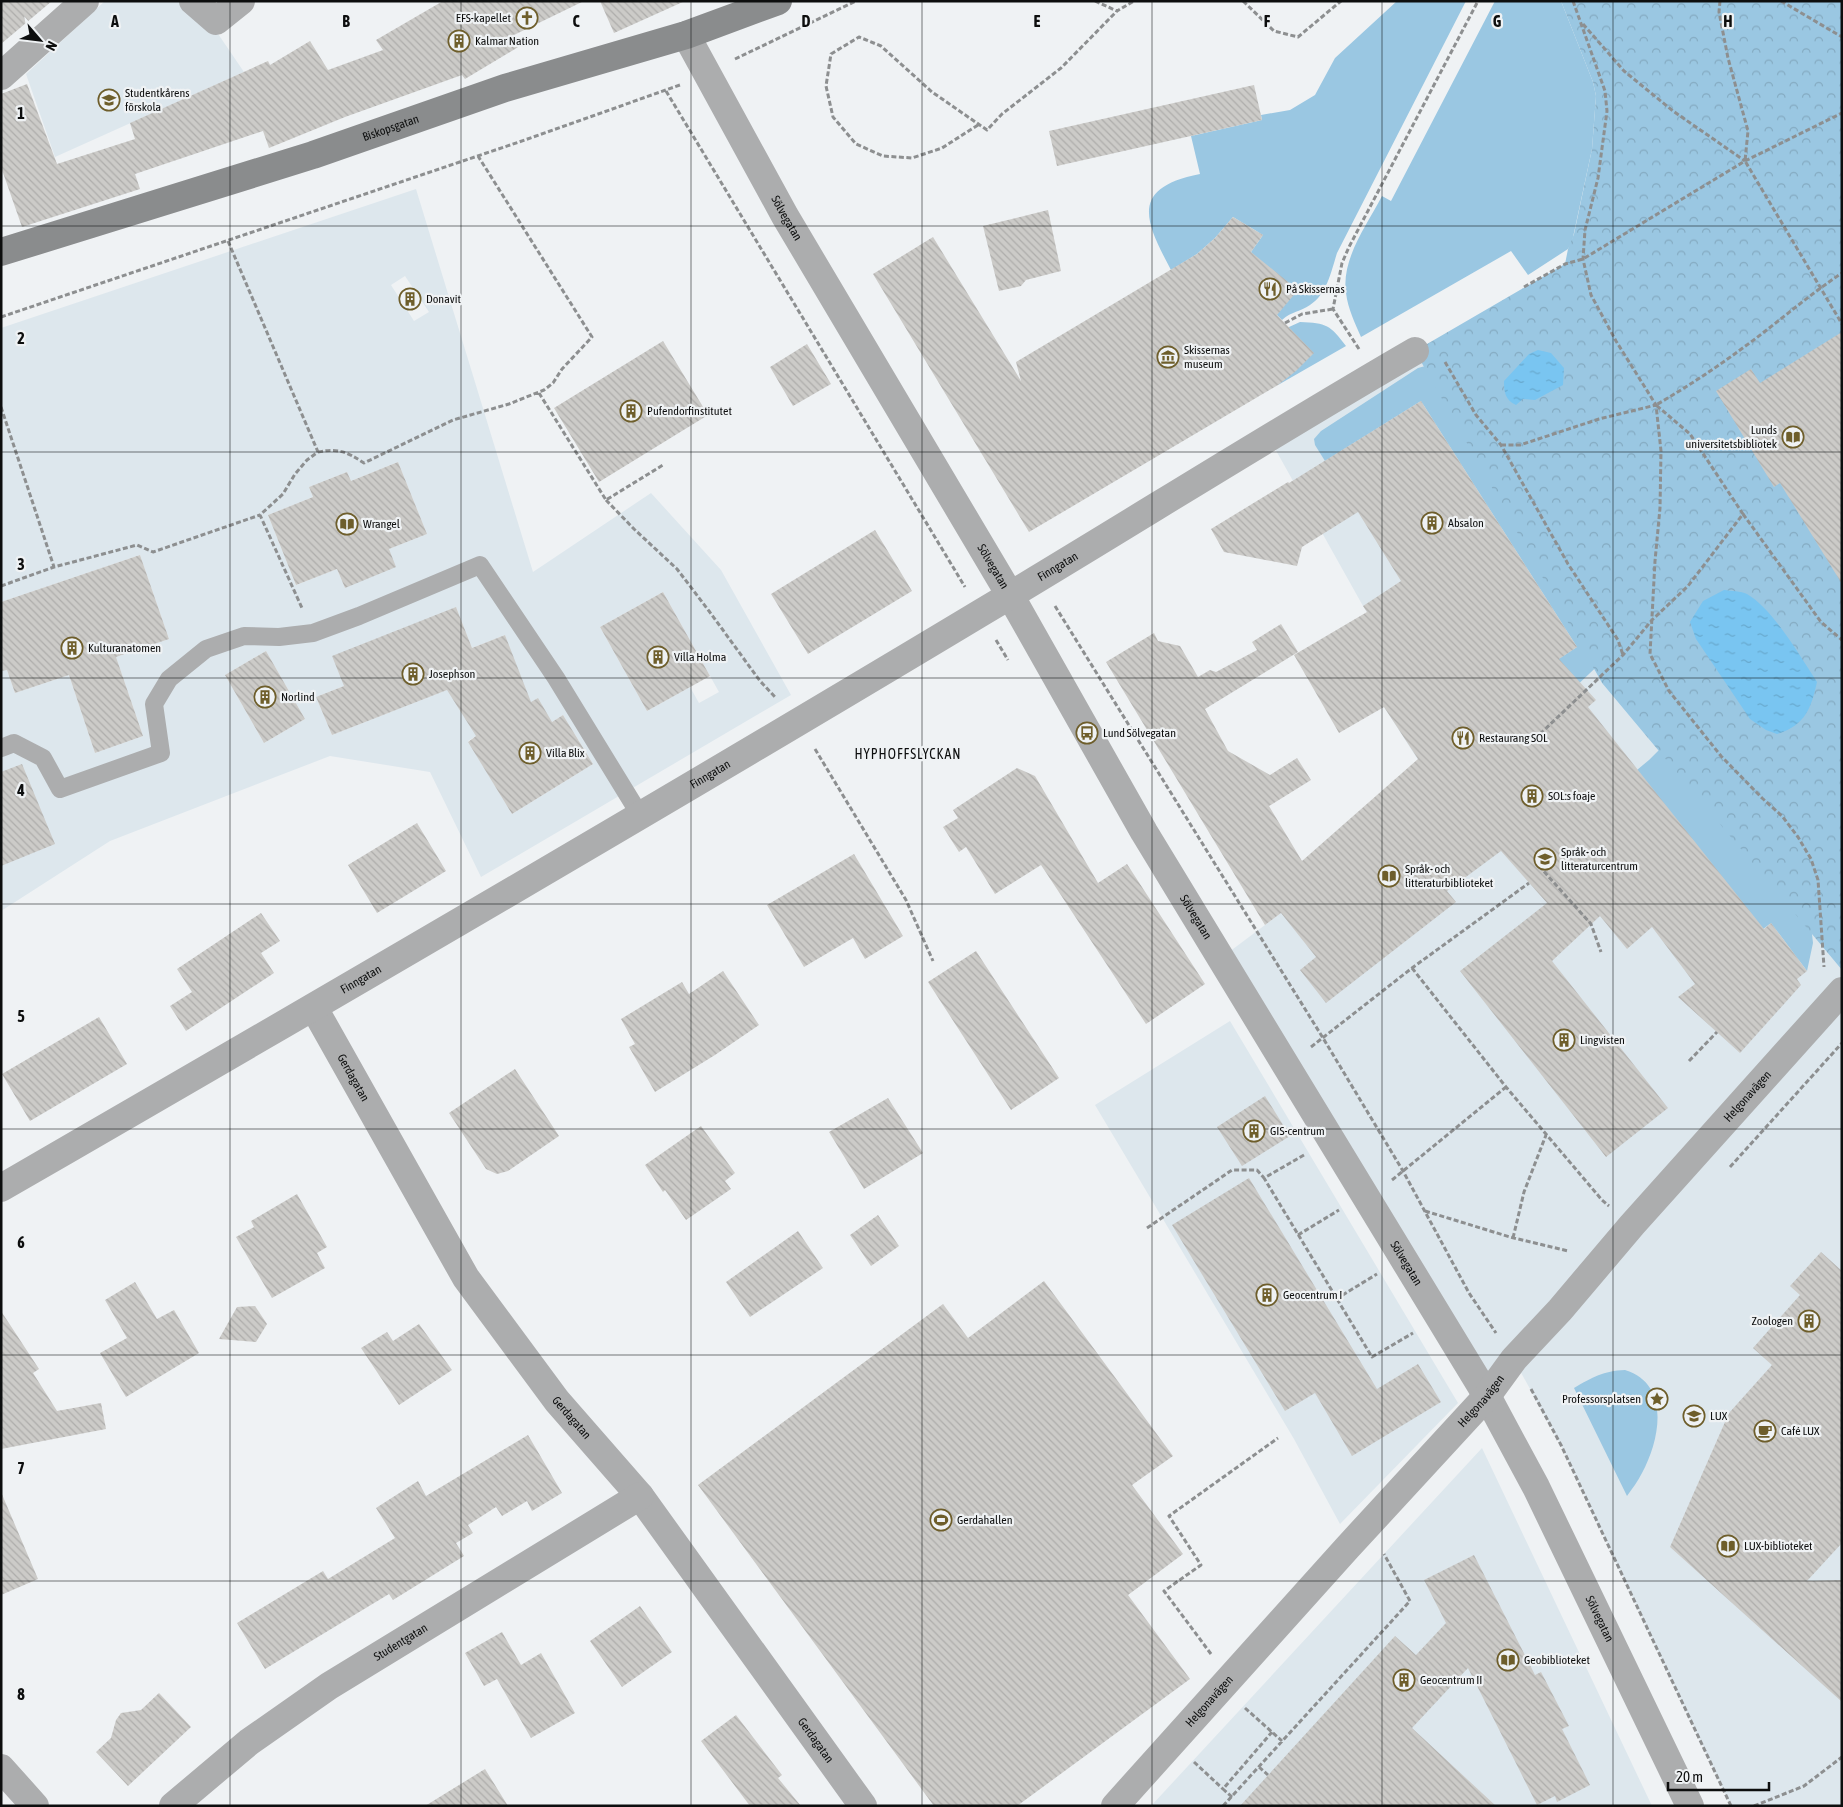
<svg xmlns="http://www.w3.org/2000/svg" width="1843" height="1807" viewBox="0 0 1843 1807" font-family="'Asap Condensed',sans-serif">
<defs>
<pattern id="park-crowns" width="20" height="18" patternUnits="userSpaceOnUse" patternTransform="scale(1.25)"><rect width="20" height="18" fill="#9ac7e2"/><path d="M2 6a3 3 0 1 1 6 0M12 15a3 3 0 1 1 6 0" fill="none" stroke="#84aac1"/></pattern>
<pattern id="water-ripples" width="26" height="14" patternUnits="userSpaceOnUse" patternTransform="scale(1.25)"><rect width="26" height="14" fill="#79c5f1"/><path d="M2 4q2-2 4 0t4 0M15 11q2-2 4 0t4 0" fill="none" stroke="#67a8cd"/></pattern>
<pattern id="building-back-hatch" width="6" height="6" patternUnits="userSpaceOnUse" patternTransform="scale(1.25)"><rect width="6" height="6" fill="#cccbc8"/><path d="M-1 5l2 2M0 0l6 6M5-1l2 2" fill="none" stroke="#aeadab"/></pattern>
</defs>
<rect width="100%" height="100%" fill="#eff2f4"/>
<!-- built -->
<path fill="#dde7ed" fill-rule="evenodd" d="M105,1H187L212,25L244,72L55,157L26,74Z
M416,189L533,572L651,493L721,570L791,695L481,877L430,772L330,756L110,841L1,911V665L7,670L15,693L69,675L95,753L143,736L116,657L169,639L140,555L1,602V328ZM405,276L429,312L414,321L391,285ZM398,462L427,534L389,549L345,588L337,569L296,585L268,515L313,497L309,487L347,472L351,481ZM663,592L719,692L699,703L690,687L647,711L600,627ZM456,607L472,648L505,635L515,663L332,735L316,697L344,686ZM266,651L305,719L264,743L225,675ZM563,715L593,764L512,814L468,741L476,736L552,722Z
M1415,351L1602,683L1842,970V1806H1731L1561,1445L1514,1360L1487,1396L1221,958L1281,913L1431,780L1353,659L1383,638L1363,606L1269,438Z
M1230,1021L1458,1403L1340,1524L1294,1439L1095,1105Z
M1482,1448L1652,1806H1151L1433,1501Z"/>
<!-- grass -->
<path fill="#9ac7e2" d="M1397,1H1466L1337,253C1331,272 1327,294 1310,305C1300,312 1292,311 1282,320L1276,314L1251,252L1263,235L1233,217L1215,238L1197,254L1171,270C1145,221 1129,188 1200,174L1191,136L1262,120L1261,115L1290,110L1315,95L1335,58Z
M1495,1H1561L1593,82L1596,96L1592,149L1572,242L1568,249L1528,275L1511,251L1361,337C1355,323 1348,309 1346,293C1341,259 1367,225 1382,196L1391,201Z
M1300,322C1327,323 1330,325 1346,346L1278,385L1289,327Z
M1429,365L1608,656L1534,726L1546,667L1577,647L1421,401L1325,461L1315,445L1314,439L1321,431L1418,368Z
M1664,745L1809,908L1813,943L1807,971L1771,923L1741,946L1637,770L1649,760Z
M1625,1370C1671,1384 1660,1440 1642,1473C1638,1481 1632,1489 1627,1496L1574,1388C1593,1377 1603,1371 1625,1370Z"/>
<!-- park -->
<path fill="url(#park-crowns)" d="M1561,1H1842V970L1602,683L1415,351L1565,264L1568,249L1574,234L1592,149L1596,96L1593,82Z"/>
<!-- water -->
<path fill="url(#water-ripples)" d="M1538,350L1551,353L1564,368L1563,385L1535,400L1523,399L1516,405C1505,400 1504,392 1504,381L1529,354Z
M1724,590C1731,591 1741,591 1747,594C1773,609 1800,656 1817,682C1811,708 1806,725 1777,734L1766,730L1750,719L1696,639L1690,622L1703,601Z"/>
<!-- building -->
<path fill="url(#building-back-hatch)" d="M1,1H52L1,44Z
M443,1H584L514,35L520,46L465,79L462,75L345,117L269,148L263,131L135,174L140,189L22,227L1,167V94L27,84L57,164L135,139L130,123L268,61L270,65L310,41L328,70L383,50L376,40Z
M600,1H685L614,33Z
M1254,85L1262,120L1057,166L1049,131Z
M1048,210L1061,271L1026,280L1021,286L999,291L983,226Z
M1233,217L1263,235L1251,252L1298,290L1277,315L1314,353L1296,371L1278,385L1029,532L873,274L933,237L1021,381L1016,362L1197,254L1215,238Z
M1842,332V584L1780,483L1774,487L1716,391L1751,369L1760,383Z
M663,341L708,415L599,482L554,408Z
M807,344L831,384L793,406L770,367Z
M1421,401L1577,647L1559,659L1596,700L1588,707L1764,929L1771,923L1807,971L1797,979L1801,985L1740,1053L1678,997L1695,984L1652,927L1627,949L1600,916L1552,961L1668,1108L1606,1157L1460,971L1547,903L1501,851L1447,891L1456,902L1326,1003L1300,970L1316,957L1281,913L1265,925L1106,662L1154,633L1158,641L1180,646L1198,677L1210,670L1216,672L1257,650L1252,642L1281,624L1298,652L1205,709L1228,751L1270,775L1297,758L1311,780L1269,806L1302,861L1418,759L1384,707L1339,733L1294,655L1367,612L1363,606L1401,581L1358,512L1302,547L1297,566L1224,552L1211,529L1288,482L1289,483Z
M398,462L427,534L389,549L396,567L345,588L337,569L296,585L268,515L313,497L309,487L347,472L351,481Z
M875,530L912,591L808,654L771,594Z
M140,555L169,639L116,657L143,736L95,753L69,675L15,693L7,670L1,671V602Z
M663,592L710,676L647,711L600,627Z
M456,607L472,648L505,635L531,702L538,698L552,722L563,715L593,764L512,814L468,742L476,736L447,690L332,735L316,697L344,686L332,656Z
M266,651L305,719L264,743L225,675Z
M22,764L55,844L1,866V772Z
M1017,768L1035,776L1098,883L1127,864L1205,984L1146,1024L1041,865L995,894L966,847L959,852L943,827L958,818L953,810Z
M417,823L446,871L377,913L348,865Z
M854,854L903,936L865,959L853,938L804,967L767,905Z
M261,913L280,941L261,953L274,973L186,1031L170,1006L192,992L177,969Z
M976,951L1059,1078L1011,1110L928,982Z
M723,971L759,1025L715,1055L655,1092L629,1047L635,1044L621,1019L682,982L689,994Z
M99,1017L127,1064L30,1121L2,1074Z
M515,1069L559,1136L508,1171L497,1174L486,1169L449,1113Z
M1265,1096L1290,1136L1242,1166L1217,1127Z
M888,1098L923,1153L864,1189L829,1132Z
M701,1126L735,1173L725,1181L731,1189L686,1220L665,1190L663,1192L645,1165Z
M1249,1178L1377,1389L1418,1364L1441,1402L1352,1456L1315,1393L1285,1411L1172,1225Z
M297,1194L327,1247L317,1253L325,1268L272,1298L236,1237L254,1227L251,1221Z
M878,1215L899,1246L871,1266L850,1235Z
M798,1231L823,1268L750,1317L726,1282Z
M1821,1252L1842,1271V1543L1807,1581L1842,1580V1702L1670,1547L1729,1413L1772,1365L1753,1348L1800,1295L1790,1286Z
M1044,1281L1173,1456L1132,1485L1183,1554L1128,1595L1190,1679L1017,1806H934L698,1485L943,1304L968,1338Z
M135,1282L157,1319L174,1310L199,1353L126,1397L100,1353L127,1338L105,1300Z
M255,1306L267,1324L256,1342L219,1339L237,1307Z
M1,1311L39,1369L33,1373L57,1411L101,1403L106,1429L1,1449Z
M419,1324L452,1370L399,1405L361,1348L387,1332L393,1341Z
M528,1435L562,1493L532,1511L527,1501L502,1516L496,1507L468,1525L473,1533L456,1543L464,1556L393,1600L389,1594L265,1669L237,1623L323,1571L328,1579L395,1538L376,1508L418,1481L426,1496Z
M1,1492L38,1579L1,1595Z
M1474,1555L1535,1675L1541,1672L1569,1726L1562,1729L1590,1785L1557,1802L1555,1796L1537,1805L1468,1668L1412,1728L1496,1806H1240L1395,1636L1416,1655L1446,1623L1424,1580Z
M640,1606L672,1652L622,1687L590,1641Z
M502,1632L521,1665L541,1653L575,1713L531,1738L497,1679L484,1686L465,1653Z
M159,1693L191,1727L128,1786L96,1752L111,1738L116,1720L121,1713L141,1710Z
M736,1715L782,1775L778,1778L801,1806H750L701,1741Z
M485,1769L508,1806H425Z"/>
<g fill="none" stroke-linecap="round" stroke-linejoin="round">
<!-- path -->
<path stroke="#8d8f90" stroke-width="3" stroke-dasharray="5 2.5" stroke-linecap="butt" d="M1095,1L1117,11L1134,1
M1243,1L1274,31L1298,37L1341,1
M1573,1L1605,91L1607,111L1598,178L1585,230L1583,259L1591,295L1616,341L1656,405L1661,451L1660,508L1655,561L1650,654L1669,691L1721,756L1762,798L1782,816L1798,837L1811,859L1818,880L1824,967
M1720,1L1719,12L1728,58L1748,131L1745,161L1842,324
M1781,1L1842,37
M1583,24L1624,71L1673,111L1745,161
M735,59L856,1
M666,91L965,587
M978,125L942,148L912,158L883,156L856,144L833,117L826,86L831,54L859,37L881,46L932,92L987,130L1002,114L1061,68L1117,11
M228,241L318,452L307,460L295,474L283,494L260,515L302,608
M1524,287L1565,264L1583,259L1745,161L1842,113
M1,317L519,142L680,85
M1285,323L1302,314L1333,309
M1359,349L1333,309L1342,263L1349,247L1478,1
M1445,362L1476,415L1501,445L1568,564L1618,640L1623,655
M539,393L606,500L663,465
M1,407L54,567
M1501,445H1520L1599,419L1656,405
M318,452C339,448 347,452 364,463L453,420L509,404L544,390L553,383L562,369L592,337L478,156
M606,500L634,529L677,569L709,611L760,681L776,698
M1743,514L1821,622L1842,640
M1,586L54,567L137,545L153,552L260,515
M1055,606L1323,1038L1403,1171L1469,1293L1496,1333
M996,640L1008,660
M1540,734L1623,655L1652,620L1688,586L1743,514L1690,434L1656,405C1685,388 1713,370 1740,350C1775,325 1806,297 1842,273
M815,749L906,900L933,961
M1539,866L1591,924L1601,952
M1412,968L1506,1087L1602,1200L1609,1206
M1311,1047L1412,968L1529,883
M1689,1061L1717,1032
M1304,1155L1264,1178L1372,1357L1413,1333
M1730,1167L1842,1043
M1392,1180L1506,1087
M1425,1211L1510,1237L1568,1251
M1147,1228L1232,1170H1257L1264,1178
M1298,1235L1339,1210
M1513,1238L1524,1192L1546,1135
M1336,1299L1377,1274
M1531,1389L1561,1445L1731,1806
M1211,1654L1164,1591L1201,1565L1169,1516L1278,1438
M1245,1708L1282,1741
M1194,1762L1223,1789
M1259,1767L1268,1775
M1232,1797L1223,1789L1272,1732
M1223,1806L1410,1601L1384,1554
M1754,1806L1804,1786L1842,1757"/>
<!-- lane -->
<path stroke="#acadae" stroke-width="18" d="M1,748L14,743L43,758L60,789L161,753L154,704L169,679L206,649L244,636L279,637L313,633L359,616L480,565L556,678L640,815"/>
<!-- street -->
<g stroke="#acadae" stroke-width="28">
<path d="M193,1L216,21L241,1"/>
<path id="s1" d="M686,35L785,216L1010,595L1144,832L1487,1396L1536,1487L1690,1806"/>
<path d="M1,76L85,1"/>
<path id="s2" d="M314,1008L466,1278L557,1401L640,1496L863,1806"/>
<path id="s3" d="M1,1188C330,998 658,807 984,611C1128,525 1270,435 1415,351"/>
<path d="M1,1768L35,1806"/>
<path id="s4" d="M173,1806L249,1742L329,1686L640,1496"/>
<path id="s5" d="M1115,1806L1347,1548L1487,1396L1514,1359L1560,1310L1632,1225L1842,991"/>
</g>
<!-- secondary -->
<path stroke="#8a8c8d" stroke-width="28" id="s6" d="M1,252L313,155L505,88L686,35L778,1"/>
</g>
<!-- grid -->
<path fill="none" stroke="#0d0e0e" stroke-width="1" stroke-opacity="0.55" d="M230,1V1806M461,1V1806M691,1V1806M922,1V1806M1152,1V1806M1382,1V1806M1613,1V1806M1,226H1842M1,452H1842M1,678H1842M1,904H1842M1,1129H1842M1,1355H1842M1,1581H1842"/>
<!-- icons -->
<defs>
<g id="church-ring" transform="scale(1.125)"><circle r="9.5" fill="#eff2f4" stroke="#6e5e2b" stroke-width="1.5"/><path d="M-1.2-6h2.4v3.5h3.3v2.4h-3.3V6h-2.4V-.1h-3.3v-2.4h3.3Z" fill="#6e5e2b"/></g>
<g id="building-ring" transform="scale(1.125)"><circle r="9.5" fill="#eff2f4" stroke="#6e5e2b" stroke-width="1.5"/><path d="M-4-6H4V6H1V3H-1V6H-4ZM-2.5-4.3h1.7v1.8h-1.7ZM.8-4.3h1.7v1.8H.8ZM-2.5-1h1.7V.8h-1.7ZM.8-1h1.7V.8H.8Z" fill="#6e5e2b"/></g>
<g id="school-ring" transform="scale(1.125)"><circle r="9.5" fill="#eff2f4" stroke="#6e5e2b" stroke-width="1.5"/><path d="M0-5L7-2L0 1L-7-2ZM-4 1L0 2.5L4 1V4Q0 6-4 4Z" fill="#6e5e2b"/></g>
<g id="restaurant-ring" transform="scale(1.125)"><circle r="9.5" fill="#eff2f4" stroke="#6e5e2b" stroke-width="1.5"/><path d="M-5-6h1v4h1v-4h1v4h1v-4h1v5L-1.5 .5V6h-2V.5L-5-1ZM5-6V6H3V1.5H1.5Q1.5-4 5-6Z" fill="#6e5e2b"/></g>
<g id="museum-ring" transform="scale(1.125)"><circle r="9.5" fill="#eff2f4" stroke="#6e5e2b" stroke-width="1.5"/><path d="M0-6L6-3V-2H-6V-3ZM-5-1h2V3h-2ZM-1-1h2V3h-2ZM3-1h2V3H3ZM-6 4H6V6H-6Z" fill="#6e5e2b"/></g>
<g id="library-ring" transform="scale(1.125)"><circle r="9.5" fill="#eff2f4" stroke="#6e5e2b" stroke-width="1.5"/><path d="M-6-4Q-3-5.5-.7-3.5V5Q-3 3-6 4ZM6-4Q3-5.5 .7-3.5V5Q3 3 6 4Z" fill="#6e5e2b"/></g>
<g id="bus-ring" transform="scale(1.125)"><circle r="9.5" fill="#eff2f4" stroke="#6e5e2b" stroke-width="1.5"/><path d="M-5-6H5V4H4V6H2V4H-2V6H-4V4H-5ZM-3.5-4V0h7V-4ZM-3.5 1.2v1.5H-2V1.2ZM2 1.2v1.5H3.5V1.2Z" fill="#6e5e2b"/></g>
<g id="university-ring" transform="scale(1.125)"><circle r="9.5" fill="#eff2f4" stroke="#6e5e2b" stroke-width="1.5"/><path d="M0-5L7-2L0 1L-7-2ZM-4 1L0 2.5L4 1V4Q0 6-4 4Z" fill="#6e5e2b"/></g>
<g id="sight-ring" transform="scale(1.125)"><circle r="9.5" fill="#eff2f4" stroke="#6e5e2b" stroke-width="1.5"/><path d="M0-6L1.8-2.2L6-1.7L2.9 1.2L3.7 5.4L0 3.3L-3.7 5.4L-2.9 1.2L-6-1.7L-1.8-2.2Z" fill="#6e5e2b"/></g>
<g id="cafe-ring" transform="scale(1.125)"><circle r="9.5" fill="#eff2f4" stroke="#6e5e2b" stroke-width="1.5"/><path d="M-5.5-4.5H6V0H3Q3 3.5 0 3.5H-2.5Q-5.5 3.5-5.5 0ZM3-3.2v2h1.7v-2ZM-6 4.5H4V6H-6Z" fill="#6e5e2b"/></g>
<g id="stadium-ring" transform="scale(1.125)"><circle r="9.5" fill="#eff2f4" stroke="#6e5e2b" stroke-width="1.5"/><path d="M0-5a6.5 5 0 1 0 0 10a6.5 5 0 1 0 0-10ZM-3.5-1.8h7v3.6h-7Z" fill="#6e5e2b"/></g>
</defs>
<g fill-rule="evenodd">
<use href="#church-ring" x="527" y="18"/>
<use href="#building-ring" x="459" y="41"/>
<use href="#school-ring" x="109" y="100"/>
<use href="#restaurant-ring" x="1270" y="289"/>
<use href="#building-ring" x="410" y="299"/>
<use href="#museum-ring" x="1168" y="357"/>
<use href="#building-ring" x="631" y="411"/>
<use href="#library-ring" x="1793" y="437"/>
<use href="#building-ring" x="1432" y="523"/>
<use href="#library-ring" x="347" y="524"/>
<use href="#building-ring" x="72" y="648"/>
<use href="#building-ring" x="658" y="657"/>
<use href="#building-ring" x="413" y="674"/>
<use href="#building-ring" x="265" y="697"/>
<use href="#bus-ring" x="1087" y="733"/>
<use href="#restaurant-ring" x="1463" y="738"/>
<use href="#building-ring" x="530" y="753"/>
<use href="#building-ring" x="1532" y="796"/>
<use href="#university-ring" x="1545" y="859"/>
<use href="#library-ring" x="1389" y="876"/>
<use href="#building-ring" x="1564" y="1040"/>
<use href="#building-ring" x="1254" y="1131"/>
<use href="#building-ring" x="1267" y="1295"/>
<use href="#building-ring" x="1809" y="1321"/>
<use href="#sight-ring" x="1657" y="1399"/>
<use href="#university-ring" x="1694" y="1416"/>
<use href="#cafe-ring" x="1765" y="1431"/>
<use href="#stadium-ring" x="941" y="1520"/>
<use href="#library-ring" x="1728" y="1546"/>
<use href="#library-ring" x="1508" y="1660"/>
<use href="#building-ring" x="1404" y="1680"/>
</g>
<g text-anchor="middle" stroke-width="4.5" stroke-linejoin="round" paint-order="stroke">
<!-- poi labels -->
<g font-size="12" fill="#0d0e0e" stroke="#eff2f4" text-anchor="start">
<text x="511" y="22" text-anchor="end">EFS-kapellet</text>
<text x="475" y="45">Kalmar Nation</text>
<text x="125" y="97">Studentkårens<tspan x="125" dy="14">förskola</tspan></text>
<text x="1286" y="293">På Skissernas</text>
<text x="426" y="303">Donavit</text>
<text x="1184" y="354">Skissernas<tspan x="1184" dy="14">museum</tspan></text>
<text x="647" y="415">Pufendorfinstitutet</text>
<text x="1777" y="434" text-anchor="end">Lunds<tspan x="1777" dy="14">universitetsbibliotek</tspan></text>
<text x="1448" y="527">Absalon</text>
<text x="363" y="528">Wrangel</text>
<text x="88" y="652">Kulturanatomen</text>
<text x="674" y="661">Villa Holma</text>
<text x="429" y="678">Josephson</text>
<text x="281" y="701">Norlind</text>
<text x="1103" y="737">Lund Sölvegatan</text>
<text x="1479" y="742">Restaurang SOL</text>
<text x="546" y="757">Villa Blix</text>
<text x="1548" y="800">SOL:s foaje</text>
<text x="1561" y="856">Språk- och<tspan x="1561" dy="14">litteraturcentrum</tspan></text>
<text x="1405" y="873">Språk- och<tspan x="1405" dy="14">litteraturbiblioteket</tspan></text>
<text x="1580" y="1044">Lingvisten</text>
<text x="1270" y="1135">GIS-centrum</text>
<text x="1283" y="1299">Geocentrum I</text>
<text x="1793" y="1325" text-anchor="end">Zoologen</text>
<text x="1641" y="1403" text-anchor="end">Professorsplatsen</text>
<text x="1710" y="1420">LUX</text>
<text x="1781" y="1435">Café LUX</text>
<text x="957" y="1524">Gerdahallen</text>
<text x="1744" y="1550">LUX-biblioteket</text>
<text x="1524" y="1664">Geobiblioteket</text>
<text x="1420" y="1684">Geocentrum II</text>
</g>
<!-- street labels -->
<g font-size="12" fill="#0d0e0e" stroke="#eff2f4">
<text dy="4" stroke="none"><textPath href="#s6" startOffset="409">Biskopsgatan</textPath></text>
<text dy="4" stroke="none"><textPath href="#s1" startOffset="209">Sölvegatan</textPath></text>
<text dy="4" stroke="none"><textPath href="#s1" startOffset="614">Sölvegatan</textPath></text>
<text dy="4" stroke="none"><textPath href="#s3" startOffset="1226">Finngatan</textPath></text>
<text dy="4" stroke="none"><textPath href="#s3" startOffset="821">Finngatan</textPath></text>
<text dy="4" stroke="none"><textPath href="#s1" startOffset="1019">Sölvegatan</textPath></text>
<text dy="4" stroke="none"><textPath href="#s3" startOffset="416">Finngatan</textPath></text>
<text dy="4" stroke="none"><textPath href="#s2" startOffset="80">Gerdagatan</textPath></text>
<text dy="4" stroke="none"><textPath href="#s5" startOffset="951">Helgonavägen</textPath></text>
<text dy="4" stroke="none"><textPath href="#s1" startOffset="1424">Sölvegatan</textPath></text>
<text dy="4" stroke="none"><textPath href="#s5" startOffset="546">Helgonavägen</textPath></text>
<text dy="4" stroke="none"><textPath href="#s2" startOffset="485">Gerdagatan</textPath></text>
<text dy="4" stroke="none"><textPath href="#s1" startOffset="1829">Sölvegatan</textPath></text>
<text dy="4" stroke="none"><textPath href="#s4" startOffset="281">Studentgatan</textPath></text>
<text dy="4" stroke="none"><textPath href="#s5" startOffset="141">Helgonavägen</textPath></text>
<text dy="4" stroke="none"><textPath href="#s2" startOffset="890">Gerdagatan</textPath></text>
</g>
<!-- neighbourhood labels -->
<g font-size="14" letter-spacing="1" fill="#0d0e0e" stroke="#eff2f4">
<text x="908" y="759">HYPHOFFSLYCKAN</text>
</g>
</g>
<g font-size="16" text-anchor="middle" font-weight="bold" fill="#0d0e0e" stroke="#eff2f4" stroke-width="4.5" stroke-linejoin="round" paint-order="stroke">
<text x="115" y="27">A</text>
<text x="346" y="27">B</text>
<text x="576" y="27">C</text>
<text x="806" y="27">D</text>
<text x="1037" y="27">E</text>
<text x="1267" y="27">F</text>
<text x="1497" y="27">G</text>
<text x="1728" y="27">H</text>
<text x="21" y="119">1</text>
<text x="21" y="344">2</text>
<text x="21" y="570">3</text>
<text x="21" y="796">4</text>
<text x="21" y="1022">5</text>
<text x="21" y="1248">6</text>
<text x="21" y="1474">7</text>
<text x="21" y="1700">8</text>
</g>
<!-- border -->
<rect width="1843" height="1807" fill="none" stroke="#0d0e0e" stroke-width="5"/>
<!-- north arrow -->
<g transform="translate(40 40) rotate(118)" stroke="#eff2f4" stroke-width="4" paint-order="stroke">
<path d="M0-4L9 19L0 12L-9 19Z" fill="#0d0e0e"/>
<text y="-8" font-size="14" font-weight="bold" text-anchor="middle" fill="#0d0e0e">N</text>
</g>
<!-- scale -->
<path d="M1668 1782v8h101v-8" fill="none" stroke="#0d0e0e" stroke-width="2.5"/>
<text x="1676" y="1782" font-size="15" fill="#0d0e0e" stroke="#eff2f4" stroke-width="4" paint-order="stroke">20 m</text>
</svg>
